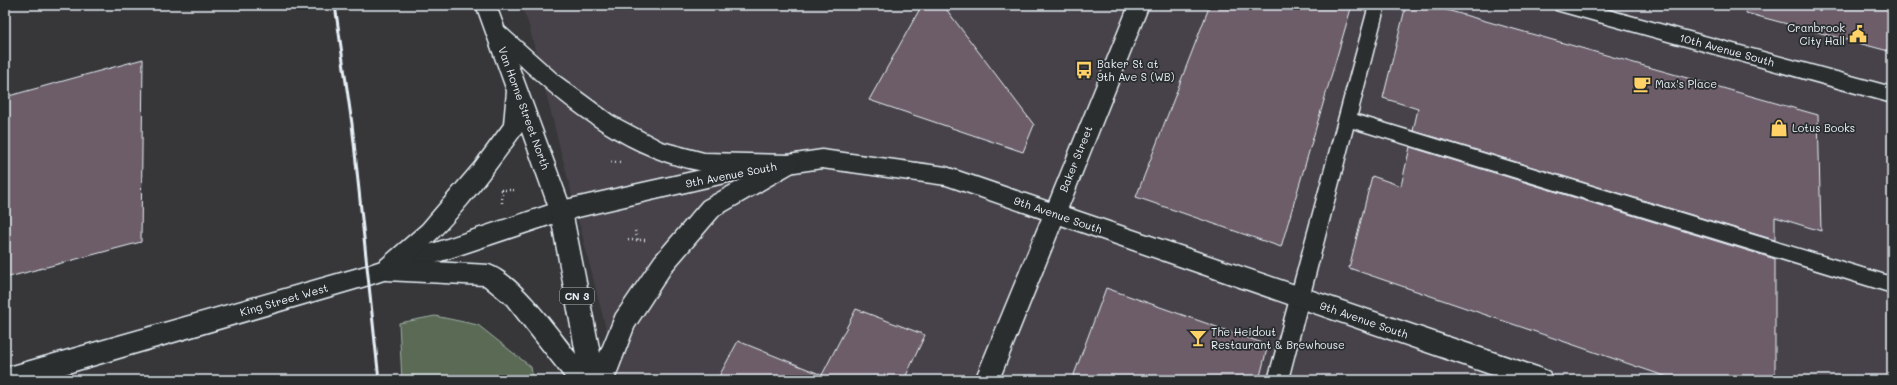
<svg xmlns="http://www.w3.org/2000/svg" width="1897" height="385" viewBox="0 0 1897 385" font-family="Mali,sans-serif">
<rect width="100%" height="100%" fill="#37373a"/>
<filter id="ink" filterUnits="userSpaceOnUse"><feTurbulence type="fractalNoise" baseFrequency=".025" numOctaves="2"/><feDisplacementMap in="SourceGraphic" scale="8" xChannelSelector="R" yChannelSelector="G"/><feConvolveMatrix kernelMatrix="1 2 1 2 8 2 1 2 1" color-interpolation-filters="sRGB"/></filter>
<g filter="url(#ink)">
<!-- built -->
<path fill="#474248" d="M521,5H1892V380H619L528,22Z"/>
<!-- green -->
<path fill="#5a6b55" stroke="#a1aea6" d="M435,316L478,325L531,367L533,380H402L399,323Z"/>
<!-- building -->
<path fill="#6c5d69" stroke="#e8f1f8" d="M922,5H943L1034,125L1023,152L869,100Z
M1210,5H1352L1281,247L1136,197Z
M1406,5H1429L1818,115L1821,231L1775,217V240L1413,131L1418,109L1383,98Z
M1747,5H1881L1892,8V52L1746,13Z
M143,59L141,242L5,278V97Z
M1410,147L1775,259V380H1676L1349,268L1372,176L1401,186Z
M1106,288L1268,345L1259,380H1072Z
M856,309L925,335L904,380H717L738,341L822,375Z"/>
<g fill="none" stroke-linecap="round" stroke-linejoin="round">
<!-- lane casing -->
<g stroke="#e8f1f8" stroke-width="3">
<path id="lane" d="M1369,5H1385L1357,115L1892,277V293L1353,128L1288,380H1268Z"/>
</g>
<!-- street casing -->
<g stroke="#e8f1f8" stroke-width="3">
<path id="street" d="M1553,5H1590L1892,87V103L1563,12L1556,10Z
M1055,203L1063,206L1066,213L999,380H975L1044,213L1047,206Z"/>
</g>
<!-- secondary casing -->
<g stroke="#e8f1f8" stroke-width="3">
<path id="secondary" d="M1129,5H1149L1068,208L1540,368L1549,372L1552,380H1507L946,185L822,168L733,181L561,221L369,285L44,380H5V368L369,265L561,201L733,163L822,150L946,167L1049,202Z"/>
</g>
<!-- highway casing -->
<g stroke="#e8f1f8" stroke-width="3">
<path id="highway" d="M476,5H496L504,27L560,77L613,116L662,142L704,153L789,155L797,158L800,164L797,170L719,215L671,271L634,328L614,380H567L507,304L484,285L386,280L378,277L374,270L378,263L422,225L475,163L504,124L507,91ZM517,62C569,111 631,159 703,171C720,174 738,172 755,172L703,201L655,257L616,314L600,353L572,211ZM522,132L550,211L576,354C555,328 520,276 489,265L413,261C455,224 489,178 522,132Z"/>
</g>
<!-- path -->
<path stroke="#e8f1f8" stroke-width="2.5" stroke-dasharray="1 3" stroke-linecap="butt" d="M611,162H623
M501,190H514
M502,190V203
M635,231L638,240
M628,240H647"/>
<!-- lane -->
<use href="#lane" fill="#2a2d2e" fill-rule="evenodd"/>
<!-- street -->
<use href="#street" fill="#2a2d2e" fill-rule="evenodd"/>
<!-- secondary -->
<use href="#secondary" fill="#2a2d2e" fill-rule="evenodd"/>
<!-- highway -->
<use href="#highway" fill="#2a2d2e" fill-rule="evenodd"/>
<!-- rail -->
<path stroke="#e8f1f8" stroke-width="3" d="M335,5L352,124L379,380"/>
</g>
</g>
<!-- icons -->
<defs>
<g id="civic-bare" transform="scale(1.38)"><path d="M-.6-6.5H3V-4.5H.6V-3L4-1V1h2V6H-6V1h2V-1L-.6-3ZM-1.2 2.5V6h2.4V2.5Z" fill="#ffd166" stroke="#2a2d2e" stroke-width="2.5" paint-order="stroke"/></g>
<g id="bus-bare" transform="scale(1.38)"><path d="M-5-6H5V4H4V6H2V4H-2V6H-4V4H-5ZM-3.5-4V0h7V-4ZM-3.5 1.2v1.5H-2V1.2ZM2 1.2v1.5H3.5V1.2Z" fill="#ffd166" stroke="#2a2d2e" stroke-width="2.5" paint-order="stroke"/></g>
<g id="cafe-bare" transform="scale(1.38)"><path d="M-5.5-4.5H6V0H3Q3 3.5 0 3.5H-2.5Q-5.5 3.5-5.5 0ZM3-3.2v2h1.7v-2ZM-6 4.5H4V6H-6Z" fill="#ffd166" stroke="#2a2d2e" stroke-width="2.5" paint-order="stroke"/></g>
<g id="shop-bare" transform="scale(1.38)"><path d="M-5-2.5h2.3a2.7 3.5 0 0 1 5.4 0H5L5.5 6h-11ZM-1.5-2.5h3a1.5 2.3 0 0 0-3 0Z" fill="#ffd166" stroke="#2a2d2e" stroke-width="2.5" paint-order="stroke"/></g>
<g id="bar-bare" transform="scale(1.38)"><path d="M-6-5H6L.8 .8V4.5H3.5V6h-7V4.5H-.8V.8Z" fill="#ffd166" stroke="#2a2d2e" stroke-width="2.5" paint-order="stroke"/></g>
</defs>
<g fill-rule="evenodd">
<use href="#civic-bare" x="1858" y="34"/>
<use href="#bus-bare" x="1084" y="70"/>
<use href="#cafe-bare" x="1642" y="84"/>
<use href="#shop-bare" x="1779" y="128"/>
<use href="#bar-bare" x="1198" y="338"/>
</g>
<g text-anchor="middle" stroke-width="3.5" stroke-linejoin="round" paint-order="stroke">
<!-- shield labels -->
<rect fill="#2a2d2e" stroke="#afb6bb" stroke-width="1" x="560" y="288" width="34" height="16" rx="3"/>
<g font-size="10" font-weight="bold" fill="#e8f1f8">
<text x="577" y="300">CN 3</text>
</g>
<!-- poi labels -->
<g font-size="11" fill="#e8f1f8" stroke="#2a2d2e" text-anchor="start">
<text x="1845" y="32" text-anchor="end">Cranbrook<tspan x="1845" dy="13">City Hall</tspan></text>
<text x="1097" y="68">Baker St at<tspan x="1097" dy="13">9th Ave S (WB)</tspan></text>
<text x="1655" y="88">Max's Place</text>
<text x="1792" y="132">Lotus Books</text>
<text x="1211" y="336">The Heidout<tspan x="1211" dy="13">Restaurant &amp; Brewhouse</tspan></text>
</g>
<!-- street labels -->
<g font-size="11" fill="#e8f1f8" stroke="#2a2d2e">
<text transform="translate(1727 50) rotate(15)" y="4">10th Avenue South</text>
<text transform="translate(524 108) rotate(70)" y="4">Van Horne Street North</text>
<text transform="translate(1076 159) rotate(-68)" y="4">Baker Street</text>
<text transform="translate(731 175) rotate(-11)" y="4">9th Avenue South</text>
<text transform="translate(1058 215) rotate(19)" y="4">9th Avenue South</text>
<text transform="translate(284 300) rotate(-16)" y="4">King Street West</text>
<text transform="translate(1364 320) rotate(19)" y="4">9th Avenue South</text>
</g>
</g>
<!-- margin -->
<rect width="1897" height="385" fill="none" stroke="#2a2d2e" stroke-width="20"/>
<rect x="10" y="10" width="1877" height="365" fill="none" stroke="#e8f1f8" stroke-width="1.5" filter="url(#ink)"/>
</svg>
